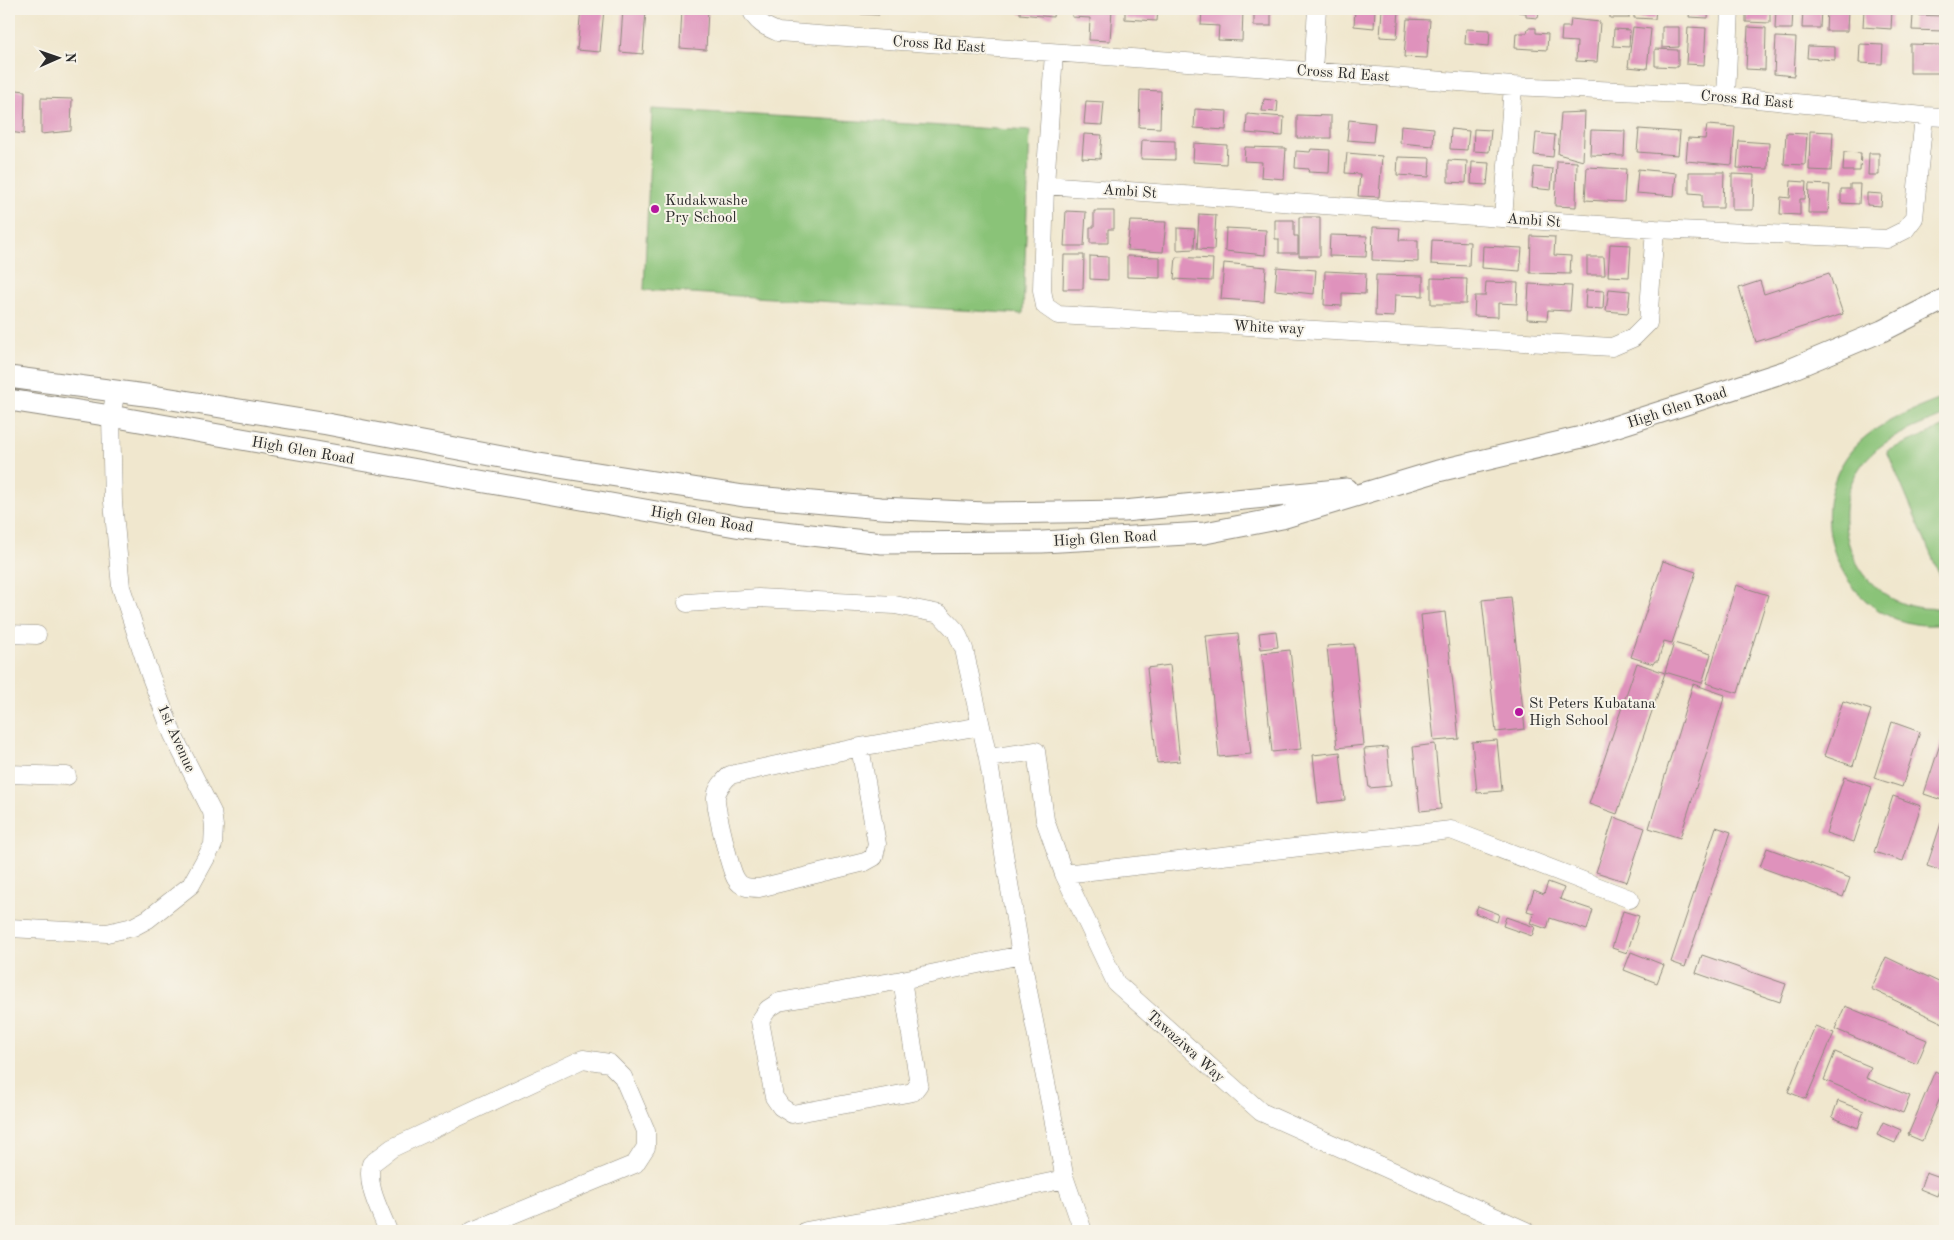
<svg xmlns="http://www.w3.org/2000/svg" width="1954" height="1240" viewBox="0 0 1954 1240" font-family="'Old Standard TT',serif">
<rect width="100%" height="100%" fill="#f7f3e8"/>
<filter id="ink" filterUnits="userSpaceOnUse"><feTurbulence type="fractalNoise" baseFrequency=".02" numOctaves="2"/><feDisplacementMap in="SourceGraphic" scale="10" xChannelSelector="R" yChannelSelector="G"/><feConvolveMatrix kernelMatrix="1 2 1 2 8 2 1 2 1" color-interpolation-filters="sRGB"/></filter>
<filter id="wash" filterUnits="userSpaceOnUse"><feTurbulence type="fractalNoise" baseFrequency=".0096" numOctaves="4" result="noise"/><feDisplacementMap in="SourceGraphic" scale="20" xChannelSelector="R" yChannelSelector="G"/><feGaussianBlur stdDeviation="1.12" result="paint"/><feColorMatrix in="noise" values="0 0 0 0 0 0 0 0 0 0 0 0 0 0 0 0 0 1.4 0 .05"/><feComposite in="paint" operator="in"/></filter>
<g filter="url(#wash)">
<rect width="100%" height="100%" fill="#f0e7ce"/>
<!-- green -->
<path fill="#8ac378" stroke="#5a7752" d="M652,109L1030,131L1023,314L644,290Z
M1945,397V415C1917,427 1884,437 1864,462C1815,522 1866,621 1945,607V624C1852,638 1794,522 1851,451C1874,423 1912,411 1945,397Z
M1945,426V588L1887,451Z"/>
<g id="blocks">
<!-- building -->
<path fill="#df92bc" d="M581,9H604L600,52L577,50Z
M623,9H646L643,54L620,52Z
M682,9H708L706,50L680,48Z
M862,9H879V15L861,14Z
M1020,9H1054L1053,17L1020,14Z
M1072,9H1112L1110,41L1089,40L1090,18L1072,17Z
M1125,9H1158L1157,21L1125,19Z
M1202,9H1243L1242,41L1218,40L1219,26L1201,25Z
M1355,9H1375L1374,28L1354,26Z
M1382,9H1399L1397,38L1380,37Z
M1518,9H1550V13H1539L1538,18L1526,17V13L1518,12Z
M1583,9H1595V12L1584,13Z
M1610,9H1629V18H1610Z
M1634,9H1656L1655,19L1634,18Z
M1690,9H1709L1708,18L1689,17Z
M1746,9H1770V23L1746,22Z
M1776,9H1793L1792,29H1775Z
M1803,9H1821L1820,28H1802Z
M1827,9H1848L1847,31H1826Z
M1864,9L1892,10L1891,29L1863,27Z
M1254,11H1271V26H1254Z
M1913,15L1944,16L1943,31L1912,30Z
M1407,19L1430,20L1427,58L1404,57Z
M1571,19L1600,22L1597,62L1576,61L1577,42L1561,41L1562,27H1570Z
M1633,27L1651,29L1647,69L1628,67Z
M1662,27H1679V47L1662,48Z
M1688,27L1706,28L1704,65L1686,64Z
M1748,27L1766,28L1765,70L1746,69Z
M1528,28H1536V33L1548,34L1547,50L1515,48L1516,33H1527Z
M1466,29L1490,30L1489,46L1465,44Z
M1614,29L1630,30L1629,47L1613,46Z
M1776,37L1796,38L1794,76L1774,74Z
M1860,44L1883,45L1882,64L1859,63Z
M1910,44L1942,45V73H1910Z
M1808,46L1835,47V60L1807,58Z
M1655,49L1678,50V67L1655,66Z
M9,89L25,91L24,134L9,132Z
M1140,90L1161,91L1160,128L1139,127Z
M41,98L72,99L71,131L41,134Z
M1264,99L1278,101L1277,112L1262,111Z
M1086,101L1104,102L1102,125L1084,124Z
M1195,109L1227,111L1226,130L1194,128Z
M1585,112L1583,161L1558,154L1561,113Z
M1247,114L1284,117L1283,136L1246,133Z
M1297,115L1331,116V138H1297Z
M1349,120L1375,123L1373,142L1347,140Z
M1401,125L1434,128L1433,146L1400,143Z
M1707,125L1735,127L1732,165L1686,161L1688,138L1705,139Z
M1451,129L1469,131L1467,150L1450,149Z
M1474,129L1491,130L1489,152L1473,151Z
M1639,129L1680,132L1678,155L1637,152Z
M1591,130L1625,131L1624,156L1590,155Z
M1810,131L1833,132L1831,171L1809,170Z
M1536,133L1555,135L1553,157L1534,155Z
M1786,133L1807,134L1805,165L1784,164Z
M1084,134L1102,135L1100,159L1082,158Z
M1142,140L1175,141V160L1141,159Z
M1739,141L1769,143L1768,169L1737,168Z
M1194,143L1227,145L1226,164L1193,162Z
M1245,147L1286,148L1284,179L1261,177L1262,162L1244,161Z
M1311,149L1330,150L1329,173L1308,172L1309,169L1295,168L1296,151L1310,152Z
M1844,152L1861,153L1860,171H1843Z
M1347,153L1382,156L1379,197L1358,196L1360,174L1345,173Z
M1869,153H1879V175H1868Z
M1398,157L1430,158L1429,177L1397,175Z
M1448,160L1467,161L1466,183L1448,182Z
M1557,161L1577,162L1576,207L1555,206Z
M1472,162L1489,163L1487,185L1471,184Z
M1534,167L1553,169L1551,190L1532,188Z
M1587,167L1626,169L1624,202L1585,200Z
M1638,169L1676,173L1674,196L1636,193Z
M1689,172H1724L1723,208H1702V194L1689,193Z
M1732,174L1754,175L1753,210H1732Z
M1791,181L1806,182L1805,199H1800V215L1780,214L1781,197L1790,198Z
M1809,184L1830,185L1828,213H1808Z
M1850,184H1860L1859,204L1841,203V189H1850Z
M1867,193L1882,194L1881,206L1867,205Z
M1066,211L1086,212L1084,246H1064Z
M1094,211H1114V229H1108V243H1090V227H1094Z
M1199,214L1216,215L1214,250L1197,249Z
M1299,217H1320V256H1299Z
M1275,220H1294V236H1298V253H1279V239H1275Z
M1130,221L1166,222L1163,252L1127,250Z
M1373,227L1400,228L1399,240H1418V262L1372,260Z
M1177,228L1195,229L1194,249L1177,250Z
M1226,228L1266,230L1265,255L1225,251Z
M1330,235L1367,236L1366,257L1329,256Z
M1531,236L1555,237L1554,255L1571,256L1570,274L1530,273Z
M1432,240L1470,242L1469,266L1431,264Z
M1610,244L1631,245L1629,277L1608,276Z
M1483,246L1522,248L1520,271L1482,268Z
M1064,255H1084L1083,289H1063Z
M1090,256L1108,257V280L1090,279Z
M1127,256L1160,257V278L1127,277Z
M1176,257L1213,259L1212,281L1174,279Z
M1587,257H1604L1605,275H1587Z
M1224,263L1266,267L1264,302L1221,299Z
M1277,267L1316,270L1314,294L1275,290Z
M1325,271L1366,273L1365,294L1342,293V306L1324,305Z
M1829,273L1843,314L1756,342L1739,288L1760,281L1764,294Z
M1376,275L1423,276V296L1395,295L1394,317L1375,316Z
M1431,278L1467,279L1466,304H1431Z
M1486,282L1518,283L1517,304L1498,303V317L1474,316L1475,296H1485Z
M1529,284L1572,286L1570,311L1548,310L1547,320L1527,319Z
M1609,289L1630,291L1628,313L1606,311Z
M1586,290L1604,291L1603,309L1585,308Z
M1663,561L1696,572L1672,643L1664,641L1658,661H1655L1653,664L1631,657Z
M1736,585L1768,595L1738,693L1706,683Z
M1511,597L1525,729L1496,732L1482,600Z
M1445,612L1459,739L1434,741L1421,615Z
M1276,631L1278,647L1261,649L1259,633Z
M1238,633L1251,754L1219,757L1206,636Z
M1674,643L1711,654L1702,683L1665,672Z
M1354,644L1364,745L1337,748L1327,646Z
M1290,650L1301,749L1272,752L1262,653Z
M1637,663L1665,673L1617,814L1589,804Z
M1170,665L1180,761L1157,763L1147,668Z
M1693,684L1725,695L1680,838L1649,828Z
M1843,701L1871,710L1853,766L1824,756Z
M1892,722L1920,732L1902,787L1874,778Z
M1942,738L1945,739V801L1924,794Z
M1497,740L1502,791L1477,793L1472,742Z
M1435,744L1441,809L1420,811L1413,747Z
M1387,747L1391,786L1369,788L1364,749Z
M1340,752L1345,800L1318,803L1313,755Z
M1844,777L1872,787L1854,842L1826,833Z
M1893,796L1921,806L1903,861L1874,852Z
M1945,811V872L1927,866Z
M1614,817L1645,828L1627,882L1596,872Z
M1716,827L1731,832L1685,967L1671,962Z
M1767,848L1850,878L1843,897L1760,867Z
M1548,882L1564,888L1560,899L1593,910L1587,930L1550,918L1547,929L1530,923L1534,913L1527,911L1534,890L1544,894Z
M1478,906L1499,914L1497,922L1475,913Z
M1623,911L1639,916L1627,953L1612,948Z
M1506,917L1535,927L1532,936L1503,926Z
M1631,952L1664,965L1657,983L1624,970Z
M1702,955L1786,984L1780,1002L1696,973Z
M1886,957L1945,985V1024L1871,989Z
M1845,1006L1927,1040L1917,1064L1835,1029Z
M1815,1026L1834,1033L1806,1099L1788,1092Z
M1835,1052L1871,1067L1866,1078L1910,1096L1903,1113L1824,1080Z
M1935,1071L1945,1076V1086L1922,1141L1908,1135Z
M1838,1101L1864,1111L1858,1128L1832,1117Z
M1883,1122L1901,1130L1895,1143L1877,1135Z
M1926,1172L1943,1178L1937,1196L1920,1189Z"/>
</g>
</g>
<g filter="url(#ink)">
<use href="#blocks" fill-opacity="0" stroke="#8e897c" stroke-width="1"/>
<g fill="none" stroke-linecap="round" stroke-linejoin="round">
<!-- minor casing -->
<g stroke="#8e897c" stroke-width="19">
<path id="minor" d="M751,9C756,22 765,27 778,32L1513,86L1726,96L1924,116L1945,117
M1054,53L1045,185L1042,290L1045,306L1058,315L1612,347L1633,338L1648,323L1655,229
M1313,70L1317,9
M1726,96L1730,9
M1045,185L1655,229L1887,239L1905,230L1914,218L1924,116
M1503,218L1513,86
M687,603L758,598L895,605L940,614L956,631L964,649L988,758L1021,955L1065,1179L910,1212L806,1231
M9,634L37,635
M860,747L877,844L874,857L865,862L759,888C750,888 741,888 736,879C730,870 715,806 716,797C717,788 724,781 730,775L860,747L981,726
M988,758L1036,751L1045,820L1064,874L1116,983L1261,1112L1526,1231
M9,774L67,776
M1064,874L1451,830L1630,899
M9,928L107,933L133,927L148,919L191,885L213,845L214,826L212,812L173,735L149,672L121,587L113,502L111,416L116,391
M902,980L919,1084L913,1092L792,1114L781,1107L774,1097L760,1021L768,1009L779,1002L902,980L1021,955
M1065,1179L1083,1231
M388,1231C380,1210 366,1187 371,1164L392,1148L583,1059L609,1063L623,1077L646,1131V1147L635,1164L472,1231"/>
</g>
<!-- major casing -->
<g stroke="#8e897c" stroke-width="23">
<path id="major" d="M9,377L153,396L327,424L533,463L744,496L881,508L985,513L1124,511L1347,489
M9,400L111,416L741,527L882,543L1042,542L1205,533L1282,518L1438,471L1586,436L1689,403L1787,371L1882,331L1945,299"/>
</g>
<!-- minor -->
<use href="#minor" stroke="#fff" stroke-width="18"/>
<!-- major -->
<use href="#major" stroke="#fff" stroke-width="21"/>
</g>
</g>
<!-- markers -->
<g fill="#b5179e" stroke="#f7f3e8" stroke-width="2">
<circle cx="655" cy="209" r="5"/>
<circle cx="1519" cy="712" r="5"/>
</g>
<g text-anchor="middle" stroke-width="4" stroke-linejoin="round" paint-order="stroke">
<!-- street labels -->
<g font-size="15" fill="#2b2b2b" stroke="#f7f3e8">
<text transform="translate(939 44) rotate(4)" y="5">Cross Rd East</text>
<text transform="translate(1343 73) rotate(4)" y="5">Cross Rd East</text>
<text transform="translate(1747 99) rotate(5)" y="5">Cross Rd East</text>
<text transform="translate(1130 191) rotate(4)" y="5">Ambi St</text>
<text transform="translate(1534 220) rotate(4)" y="5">Ambi St</text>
<text transform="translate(1269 327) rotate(3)" y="5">White way</text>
<text transform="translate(1677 407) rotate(-18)" y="5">High Glen Road</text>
<text transform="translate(303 450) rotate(10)" y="5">High Glen Road</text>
<text transform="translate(702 519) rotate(9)" y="5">High Glen Road</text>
<text transform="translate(1105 538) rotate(-3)" y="5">High Glen Road</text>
<text transform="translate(177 738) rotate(66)" y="5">1st Avenue</text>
<text transform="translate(1186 1046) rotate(42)" y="5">Tawaziwa Way</text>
</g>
<!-- poi labels -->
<g font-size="15" fill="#2b2b2b" stroke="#f7f3e8" text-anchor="start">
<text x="665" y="205">Kudakwashe<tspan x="665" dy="17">Pry School</tspan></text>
<text x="1529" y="708">St Peters Kubatana<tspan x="1529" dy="17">High School</tspan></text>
</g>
</g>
<!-- margin -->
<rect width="1954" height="1240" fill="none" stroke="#f7f3e8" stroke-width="30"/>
<!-- north arrow -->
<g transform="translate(58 58) rotate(88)" stroke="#f7f3e8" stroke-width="4" paint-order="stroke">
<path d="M0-4L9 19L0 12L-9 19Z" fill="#2b2b2b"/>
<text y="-8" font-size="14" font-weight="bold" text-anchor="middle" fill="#2b2b2b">N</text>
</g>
</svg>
